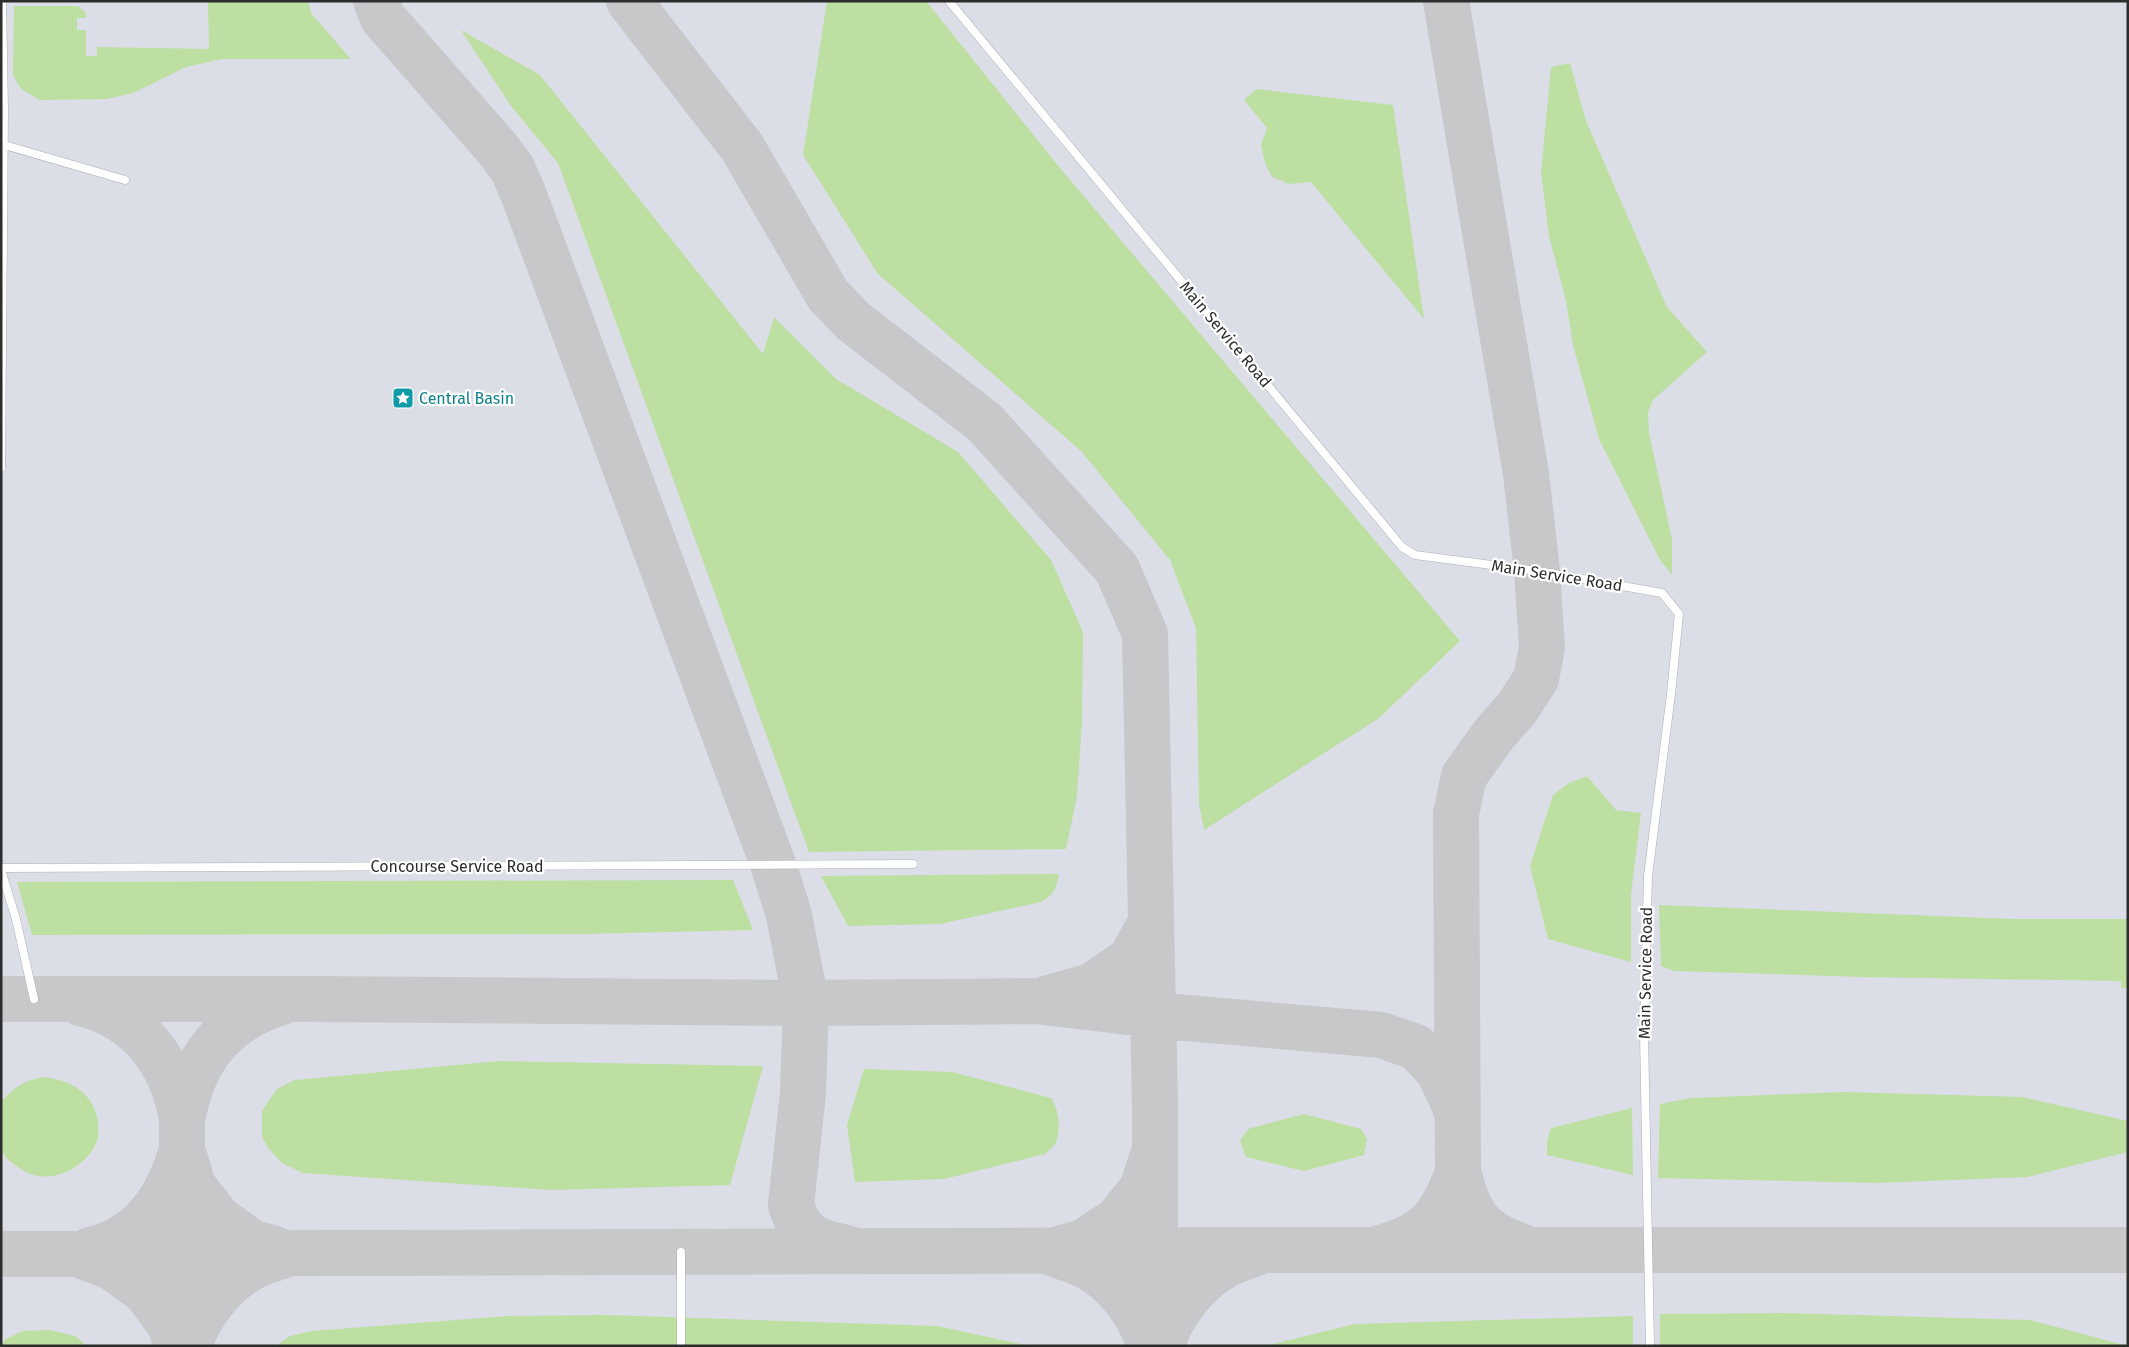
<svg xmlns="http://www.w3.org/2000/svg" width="2129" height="1347" viewBox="0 0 2129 1347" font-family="'Fira Sans',sans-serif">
<rect width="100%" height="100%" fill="#ede6e0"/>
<!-- airport -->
<path fill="#dbdee6" d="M1,1H2128V1346H1Z"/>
<!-- green -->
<path fill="#bddfa2" d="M208,1H308L311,13L351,59H222L186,67L133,93L107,99L40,100L21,89L13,75L14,6H78L86,13V18H77V30H86V56H97V47L209,49Z
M827,1H926L1060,168L1460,641L1379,718L1204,830L1199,804L1196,628L1170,560L1081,451L878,274L803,155Z
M461,30L540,75L763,354L774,317L836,379L958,452L1051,560L1083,632L1082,722L1077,796L1066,849L809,852L558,163L511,106Z
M1570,63L1586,121L1667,307L1707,352L1653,400L1648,412L1649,433L1672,539V575L1660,560L1599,439L1573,345L1566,301L1549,236L1541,172L1551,67Z
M1256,89L1393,105L1424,319L1311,182L1289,184L1272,177L1265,163L1261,145L1267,128L1244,100Z
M1587,776L1616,810L1641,813L1631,895V962L1548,939L1530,866L1553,795L1569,783Z
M1059,874C1056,888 1054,895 1041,902L940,924L848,926L821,876Z
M733,880L753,930L586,934L32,935L17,882Z
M1659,905L2014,919H2128V988H2121V981L1863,977L1674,971L1661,966Z
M499,1061L763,1066L730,1185L551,1190L303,1173L282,1163L269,1149L262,1137V1111L277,1089L295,1080Z
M864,1069L952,1072L1051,1098C1059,1110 1061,1127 1056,1142C1055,1146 1049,1150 1045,1154L944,1179L855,1182L847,1125Z
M42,1077C69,1079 95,1093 98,1123C98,1128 99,1136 97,1141C87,1168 50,1186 24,1171C16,1166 6,1160 2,1151C0,1144 1,1111 1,1102C13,1088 24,1081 42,1077Z
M1844,1092L2022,1097L2128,1121V1152L2027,1177L1877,1183L1658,1178L1660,1104L1691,1098Z
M1632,1108L1633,1175L1547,1155V1141L1551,1128Z
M1304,1114L1361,1129L1367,1139L1364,1155L1304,1171L1246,1157L1240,1141L1248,1129Z
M1785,1313L2030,1320L2128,1346H1660V1314Z
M607,1315L937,1326L1030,1346H276L290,1336L312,1331L508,1316Z
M1633,1316V1346H1265L1355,1324Z
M49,1330L75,1336L87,1346H1L4,1340L23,1331Z"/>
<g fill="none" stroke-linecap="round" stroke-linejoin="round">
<!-- taxiway -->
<path stroke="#c8c7ca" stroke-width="46" d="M376,1L383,18L496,147L512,168L523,193L773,864L789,915L806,1003L803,1093L791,1205C802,1240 818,1241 850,1249
M629,1L742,147L828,295L853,321L984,422L1117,569L1145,634L1155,1106V1346
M1446,1L1526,474L1537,571L1542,647L1536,679L1517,708L1495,733L1464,776L1456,814L1458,1172
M1,999H309L806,1003L1036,1001L1153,1015L1381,1035L1416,1047L1439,1071L1457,1111
M1046,999L1092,986L1131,959L1151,922
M80,1003C138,1016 173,1062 182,1120V1346
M182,1120C193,1060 222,1020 282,1002
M185,1159L193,1186L218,1218L251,1242L275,1249
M1062,1248L1084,1242L1117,1220L1142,1189L1152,1158
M1380,1248C1427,1236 1442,1216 1458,1172C1472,1224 1481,1231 1530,1250
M90,1250C138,1240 165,1203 179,1159
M1053,1253C1064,1258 1076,1261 1086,1266C1115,1281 1141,1314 1149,1346
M1,1254L1266,1250H2128
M82,1256L112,1267L146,1292L171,1326L176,1346
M189,1346C199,1315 222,1284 251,1268C261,1262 274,1259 285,1255
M1162,1346C1170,1315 1197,1280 1226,1265C1236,1260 1248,1256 1259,1252"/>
<!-- lane casing -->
<g stroke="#adb0b8" stroke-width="9">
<path id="lane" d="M949,1L1402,547L1415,555L1537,571L1662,593L1679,614L1671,694L1648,876L1644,1034L1650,1346
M1,144L125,180
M1,468L4,111L2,1
M1,868L913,864
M1,870L16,919L34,999
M681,1252V1346"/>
</g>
<!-- lane -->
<use href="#lane" stroke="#fff" stroke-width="8"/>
</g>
<!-- icons -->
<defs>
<g id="sight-square" transform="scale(1.125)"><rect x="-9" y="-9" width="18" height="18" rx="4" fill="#0f9aa8" stroke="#fff"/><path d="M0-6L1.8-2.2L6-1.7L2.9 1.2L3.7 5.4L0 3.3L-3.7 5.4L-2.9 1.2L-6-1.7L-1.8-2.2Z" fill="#fff"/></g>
</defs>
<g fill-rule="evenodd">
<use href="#sight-square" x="403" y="398"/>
</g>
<g text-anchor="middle" stroke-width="4.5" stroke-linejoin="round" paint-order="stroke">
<!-- street labels -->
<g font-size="16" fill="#2d2d2d" stroke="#fff">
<text transform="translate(1226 334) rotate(50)" y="6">Main Service Road</text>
<text transform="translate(1557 575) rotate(9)" y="6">Main Service Road</text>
<text x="457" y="872">Concourse Service Road</text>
<text transform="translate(1645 973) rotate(-89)" y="6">Main Service Road</text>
</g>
<!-- culture labels -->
<g font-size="16" fill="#0d838f" stroke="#fff" text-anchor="start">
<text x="419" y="404">Central Basin</text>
</g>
</g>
<!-- border -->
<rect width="2129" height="1347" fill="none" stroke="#2d2d2d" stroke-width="5"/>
</svg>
